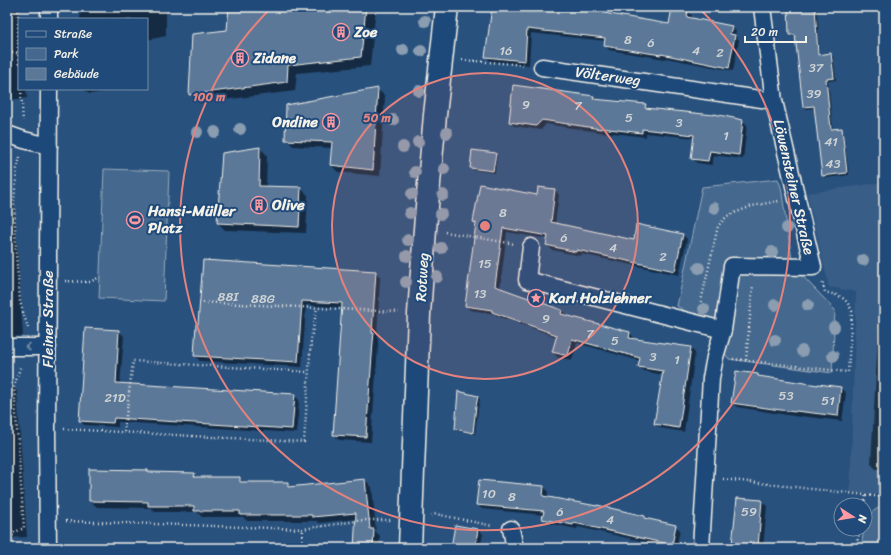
<svg xmlns="http://www.w3.org/2000/svg" width="891" height="555" viewBox="0 0 891 555" font-family="Sriracha,sans-serif">
<rect width="100%" height="100%" fill="#28517e"/>
<filter id="ink" filterUnits="userSpaceOnUse"><feTurbulence type="fractalNoise" baseFrequency=".025" numOctaves="2"/><feDisplacementMap in="SourceGraphic" scale="8" xChannelSelector="R" yChannelSelector="G"/><feConvolveMatrix kernelMatrix="1 2 1 2 8 2 1 2 1" color-interpolation-filters="sRGB"/></filter>
<g filter="url(#ink)">
<!-- built -->
<path fill="#375d86" d="M884,182V495L850,492L856,292L829,287L807,193Z"/>
<!-- green -->
<path fill="#45688e" stroke="#9cacbb" d="M104,169L169,171L164,301L99,298Z
M778,179L781,187L793,266L835,310L832,373L729,359L698,319L677,306L702,187Z
M880,507H884V548H861L864,529H865C865,518 871,512 880,507Z"/>
<!-- shadow -->
<path fill="#0007" d="M7,7H18L19,19V89H26L27,98L7,100Z
M81,7H166V36L147,40V19H80Z
M230,7H376L370,66L297,73L295,91L199,103L190,94L228,31Z
M493,7H601L602,8V13L669,25L688,12L692,16L691,19L731,27L736,31L735,35L739,40L733,71L666,58L665,59L609,50L605,45L606,41L531,33L529,65L490,61L486,56Z
M789,7H817L819,55L831,54L833,56L836,80L828,81L833,130L841,129L843,131L849,175L826,178L823,176L815,108L806,109L804,106L796,37H793L790,35Z
M84,89H128L89,94Z
M377,89L385,96L380,176L338,172L331,165L332,148L293,146L286,139Z
M593,97L597,100L645,105L649,109L743,121L747,125L743,159L714,155L712,165L697,163L692,158L695,138L646,133V137L605,132V133L546,124L541,130L514,126L510,122Z
M260,148L267,155L266,187L300,188L308,195L306,233L225,230L218,223L223,154Z
M495,154L497,156L495,173L473,170L471,167Z
M7,179L8,195L14,201L23,336L7,337Z
M555,190L559,195L555,224L635,241L683,235L687,239L679,275L581,254V256L552,250L547,245L548,239L507,232L500,288L562,310L566,315V316L630,333L634,338V340L691,348L695,353L684,432L660,428L655,423L663,375L644,371L639,367L640,361L577,343L572,360L557,357L553,352L557,337L497,316L495,314L470,310L466,306L477,225L474,222L538,196Z
M376,272L380,277L377,338L378,339V347L371,442L339,440L334,435L343,308L306,305L302,367L200,361L195,356L197,325Z
M881,280H884V469H876L871,464Z
M119,331L124,336L120,384L294,395L299,400L297,433L118,422V427L84,425L80,420Z
M758,375L759,377L819,386L841,388L846,393L842,421L800,416V417L737,407L732,403Z
M7,381L17,391L27,537L7,538Z
M478,397L480,399L478,409L475,434L458,431L456,429Z
M148,471L150,473L194,474L198,478H239L244,483H287L292,488L365,480L372,487L376,532L380,536L379,548H355L356,519L319,523L317,521H247L243,517H202L197,512H155L151,508L97,507L90,501Z
M479,481L544,487L548,491L547,497L644,516L648,520L675,526L680,530L676,548H673L578,527L577,529L548,523L543,519L544,515L482,509L477,504Z
M738,499L762,501L767,506L763,548H733Z
M478,529L483,534L480,548H452Z"/>
<!-- building -->
<path fill="#5b7899" stroke="#f4f1e8" d="M229,7H366L361,57L288,65L287,82L189,95L192,34L227,30Z
M492,7H598V12L669,24L672,8L688,11L687,17L732,26L730,34L735,35L729,68L661,54V55L604,46L605,38L527,29L525,61L485,57Z
M788,7H815L818,55L831,53L834,78L826,79L831,129L842,128L847,173L822,176L814,106L803,107L795,35H789Z
M513,85L594,96L593,99L646,104L645,108L714,115V114L743,120L739,155L710,151L708,161L691,159L694,135L642,129V133L601,128V129L542,120L536,126L509,122Z
M378,88L373,170L330,165L332,142L285,140L286,105Z
M260,147L259,186L301,187L299,227L217,223L222,153Z
M472,150L496,153L493,171L470,168Z
M480,184L537,195L538,187L555,189L551,222L634,240L636,224L683,234L675,271L577,250L576,252L546,245L548,236L503,228L495,286L562,310L561,314L630,332L629,338L691,347L679,428L654,424L663,371L638,367L640,358L572,339L568,356L552,352L557,335L492,312V310L465,306L476,223L473,222Z
M203,260L376,271L372,333H374L373,342L366,437L333,435L342,303L302,301L298,362L194,356L196,324H198Z
M85,328L119,330L116,383L295,394L292,429L114,418L113,423L79,421Z
M736,371L758,374V376L818,385V384L841,387L838,416L796,411L795,412L731,403Z
M458,391L478,396L476,406L473,433L455,429Z
M89,469L148,470V472L195,473L194,477H240V482H288V487L365,479L370,529H374L373,548H354L356,513L312,517V515H240V511H194V506H148V502L89,501Z
M479,480L544,486L543,496L597,506V505L645,516L644,518L676,525L672,545L574,523L573,525L542,519L544,511L476,505Z
M737,498L762,500L758,547L732,544Z
M455,525L478,529L475,548H451Z"/>
<g fill="none" stroke-linecap="round" stroke-linejoin="round">
<!-- minor casing -->
<g stroke="#f4f1e8" stroke-width="19">
<path id="minor" d="M49,7V19
M542,67L774,101
M7,134L24,140L49,146
M531,247L527,280L723,330
M7,347H48
M511,529L515,548
M48,548L47,429L49,89
M701,548L711,378L715,357L723,330L732,266L813,267L774,101L762,7"/>
</g>
<!-- secondary casing -->
<g stroke="#f4f1e8" stroke-width="25">
<path id="secondary" d="M410,548L419,314L425,229L435,115L447,7"/>
</g>
<!-- path -->
<path stroke="#f4f1e8" stroke-width="2.5" stroke-dasharray="1 3" stroke-linecap="butt" d="M18,7V53L19,66
M12,53H18
M462,60L525,65
M21,89L23,121
M20,157L17,169L14,200L16,254L20,302L28,328
M445,232L515,244
M65,281L90,282L100,277
M199,302L399,312
M700,306L718,226L727,216L752,206L779,201
M733,359L848,372L852,311C845,296 840,296 825,292L822,281
M746,360L753,285
M64,429L304,442L311,339L317,308
M124,432L133,361L308,372
M723,479L884,497
M864,505L866,494
M431,516L436,514L493,526
M66,521L303,529L364,520H391
M11,548L13,533L24,528L14,387L21,365
M302,548L303,529
M856,548L860,529"/>
<!-- minor -->
<use href="#minor" stroke="#1f4a7a" stroke-width="16"/>
<!-- secondary -->
<use href="#secondary" stroke="#1f4a7a" stroke-width="22"/>
</g>
<!-- trees -->
<g fill="#8a9db1">
<circle cx="425" cy="21" r="6"/>
<circle cx="403" cy="50" r="6"/>
<circle cx="421" cy="51" r="6"/>
<circle cx="419" cy="91" r="6"/>
<circle cx="393" cy="120" r="6"/>
<circle cx="240" cy="129" r="6"/>
<circle cx="197" cy="132" r="6"/>
<circle cx="215" cy="132" r="6"/>
<circle cx="447" cy="133" r="6"/>
<circle cx="418" cy="142" r="6"/>
<circle cx="403" cy="147" r="6"/>
<circle cx="444" cy="169" r="6"/>
<circle cx="415" cy="172" r="6"/>
<circle cx="412" cy="194" r="6"/>
<circle cx="443" cy="195" r="6"/>
<circle cx="714" cy="208" r="6"/>
<circle cx="410" cy="213" r="6"/>
<circle cx="441" cy="214" r="6"/>
<circle cx="787" cy="228" r="6"/>
<circle cx="408" cy="240" r="6"/>
<circle cx="441" cy="248" r="6"/>
<circle cx="772" cy="252" r="6"/>
<circle cx="407" cy="256" r="6"/>
<circle cx="863" cy="260" r="6"/>
<circle cx="699" cy="268" r="6"/>
<circle cx="437" cy="277" r="6"/>
<circle cx="406" cy="282" r="6"/>
<circle cx="775" cy="305" r="6"/>
<circle cx="808" cy="305" r="6"/>
<circle cx="704" cy="309" r="6"/>
<circle cx="834" cy="327" r="6"/>
<circle cx="775" cy="340" r="6"/>
<circle cx="802" cy="351" r="6"/>
<circle cx="833" cy="356" r="6"/>
</g>
<!-- one-way arrows -->
<defs><path id="oneway-chevron" d="M-2-3.5L2.5 0L-2 3.5" fill="none" stroke-width="1.6" stroke-linecap="round" stroke-linejoin="round"/></defs>
<use stroke="#748da6" href="#oneway-chevron" transform="translate(28 347) rotate(180)"/>
</g>
<!-- distance rings -->
<circle cx="485" cy="226" r="153" fill="#e4827e" fill-opacity=".12"/>
<g fill="none" stroke="#e4827e" stroke-width="2">
<circle cx="485" cy="226" r="153"/>
<path d="M699 8A305 305 0 1 1 271 8"/>
</g>
<!-- icons -->
<defs>
<g id="building-ring" transform="scale(0.9)"><circle r="9.5" fill="#1f4a7a" stroke="#ff9aa2" stroke-width="1.5"/><path d="M-4-6H4V6H1V3H-1V6H-4ZM-2.5-4.3h1.7v1.8h-1.7ZM.8-4.3h1.7v1.8H.8ZM-2.5-1h1.7V.8h-1.7ZM.8-1h1.7V.8H.8Z" fill="#ff9aa2"/></g>
<g id="stadium-ring" transform="scale(0.9)"><circle r="9.5" fill="#1f4a7a" stroke="#ff9aa2" stroke-width="1.5"/><path d="M0-5a6.5 5 0 1 0 0 10a6.5 5 0 1 0 0-10ZM-3.5-1.8h7v3.6h-7Z" fill="#ff9aa2"/></g>
<g id="sight-ring" transform="scale(0.9)"><circle r="9.5" fill="#1f4a7a" stroke="#ff9aa2" stroke-width="1.5"/><path d="M0-6L1.8-2.2L6-1.7L2.9 1.2L3.7 5.4L0 3.3L-3.7 5.4L-2.9 1.2L-6-1.7L-1.8-2.2Z" fill="#ff9aa2"/></g>
</defs>
<g fill-rule="evenodd">
<use href="#building-ring" x="341" y="32"/>
<use href="#building-ring" x="240" y="58"/>
<use href="#building-ring" x="331" y="122"/>
<use href="#building-ring" x="259" y="205"/>
<use href="#stadium-ring" x="135" y="220"/>
<use href="#sight-ring" x="536" y="298"/>
</g>
<g text-anchor="middle" stroke-width="4" stroke-linejoin="round" paint-order="stroke">
<!-- number labels -->
<g font-size="13" fill="#ced3d4">
<text x="628" y="44">8</text>
<text x="651" y="47">6</text>
<text x="506" y="55">16</text>
<text x="696" y="55">4</text>
<text x="720" y="57">2</text>
<text x="816" y="72">37</text>
<text x="814" y="98">39</text>
<text x="526" y="109">9</text>
<text x="578" y="110">7</text>
<text x="629" y="122">5</text>
<text x="679" y="127">3</text>
<text x="726" y="140">1</text>
<text x="831" y="146">41</text>
<text x="833" y="168">43</text>
<text x="503" y="217">8</text>
<text x="564" y="242">6</text>
<text x="613" y="252">4</text>
<text x="663" y="261">2</text>
<text x="485" y="268">15</text>
<text x="480" y="298">13</text>
<text x="228" y="301">88I</text>
<text x="263" y="303">88G</text>
<text x="546" y="323">9</text>
<text x="590" y="338">7</text>
<text x="615" y="345">5</text>
<text x="653" y="361">3</text>
<text x="677" y="364">1</text>
<text x="786" y="400">53</text>
<text x="115" y="402">21D</text>
<text x="828" y="405">51</text>
<text x="489" y="498">10</text>
<text x="512" y="501">8</text>
<text x="560" y="516">6</text>
<text x="749" y="516">59</text>
<text x="610" y="524">4</text>
</g>
<!-- poi labels -->
<g font-size="15" font-weight="bold" fill="#f4f1e8" stroke="#1f4a7a" text-anchor="start">
<text x="354" y="37">Zoe</text>
<text x="253" y="63">Zidane</text>
<text x="318" y="127" text-anchor="end">Ondine</text>
<text x="272" y="210">Olive</text>
<text x="148" y="216">Hansi-Müller<tspan x="148" dy="17">Platz</tspan></text>
<text x="549" y="303">Karl Holzlehner</text>
</g>
<!-- street labels -->
<g font-size="15" fill="#f4f1e8" stroke="#1f4a7a">
<text transform="translate(608 76) rotate(8)" y="5">Völterweg</text>
<text transform="translate(794 187) rotate(77)" y="5">Löwensteiner Straße</text>
<text transform="translate(422 277) rotate(-87)" y="5">Rotweg</text>
<text transform="translate(48 319) rotate(-90)" y="5">Fleiner Straße</text>
</g>
</g>
<circle cx="485" cy="226" r="6" fill="#e4827e" stroke="#1f4a7a" stroke-width="2"/>
<g font-size="12" text-anchor="middle" font-weight="bold" fill="#e4827e" stroke="#1f4a7a" stroke-width="4" stroke-linejoin="round" paint-order="stroke">
<text x="209" y="101">100 m</text>
<text x="377" y="122">50 m</text>
</g>
<!-- margin -->
<rect width="891" height="555" fill="none" stroke="#1f4a7a" stroke-width="24"/>
<rect x="12" y="12" width="867" height="531" fill="none" stroke="#f4f1e8" stroke-width="1.5" filter="url(#ink)"/>
<!-- legend -->
<rect x="18" y="18" width="130" height="72" fill="#1f4a7a" stroke="#748da6"/>
<rect x="26" y="31" width="20" height="6" fill="#1f4a7a" stroke="#748da6"/>
<text x="54" y="38" font-size="12" fill="#f4f1e8">Straße</text>
<rect x="26" y="48" width="20" height="12" fill="#45688e" stroke="#748da6"/>
<text x="54" y="58" font-size="12" fill="#f4f1e8">Park</text>
<rect x="26" y="68" width="20" height="12" fill="#5b7899" stroke="#748da6"/>
<text x="54" y="78" font-size="12" fill="#f4f1e8">Gebäude</text>
<!-- north arrow -->
<g transform="translate(853 517) rotate(102)"><circle r="19" fill="#1f4a7a" stroke="#748da6"/>
<path d="M0-3L7 15L0 10L-7 15Z" fill="#ff9aa2"/>
<text y="-6" font-size="11" font-weight="bold" text-anchor="middle" fill="#f4f1e8">N</text>
</g>
<!-- scale -->
<path d="M745 36v6h61v-6" fill="none" stroke="#f4f1e8" stroke-width="2"/>
<text x="751" y="36" font-size="12" fill="#f4f1e8" stroke="#1f4a7a" stroke-width="3" paint-order="stroke">20 m</text>
</svg>
